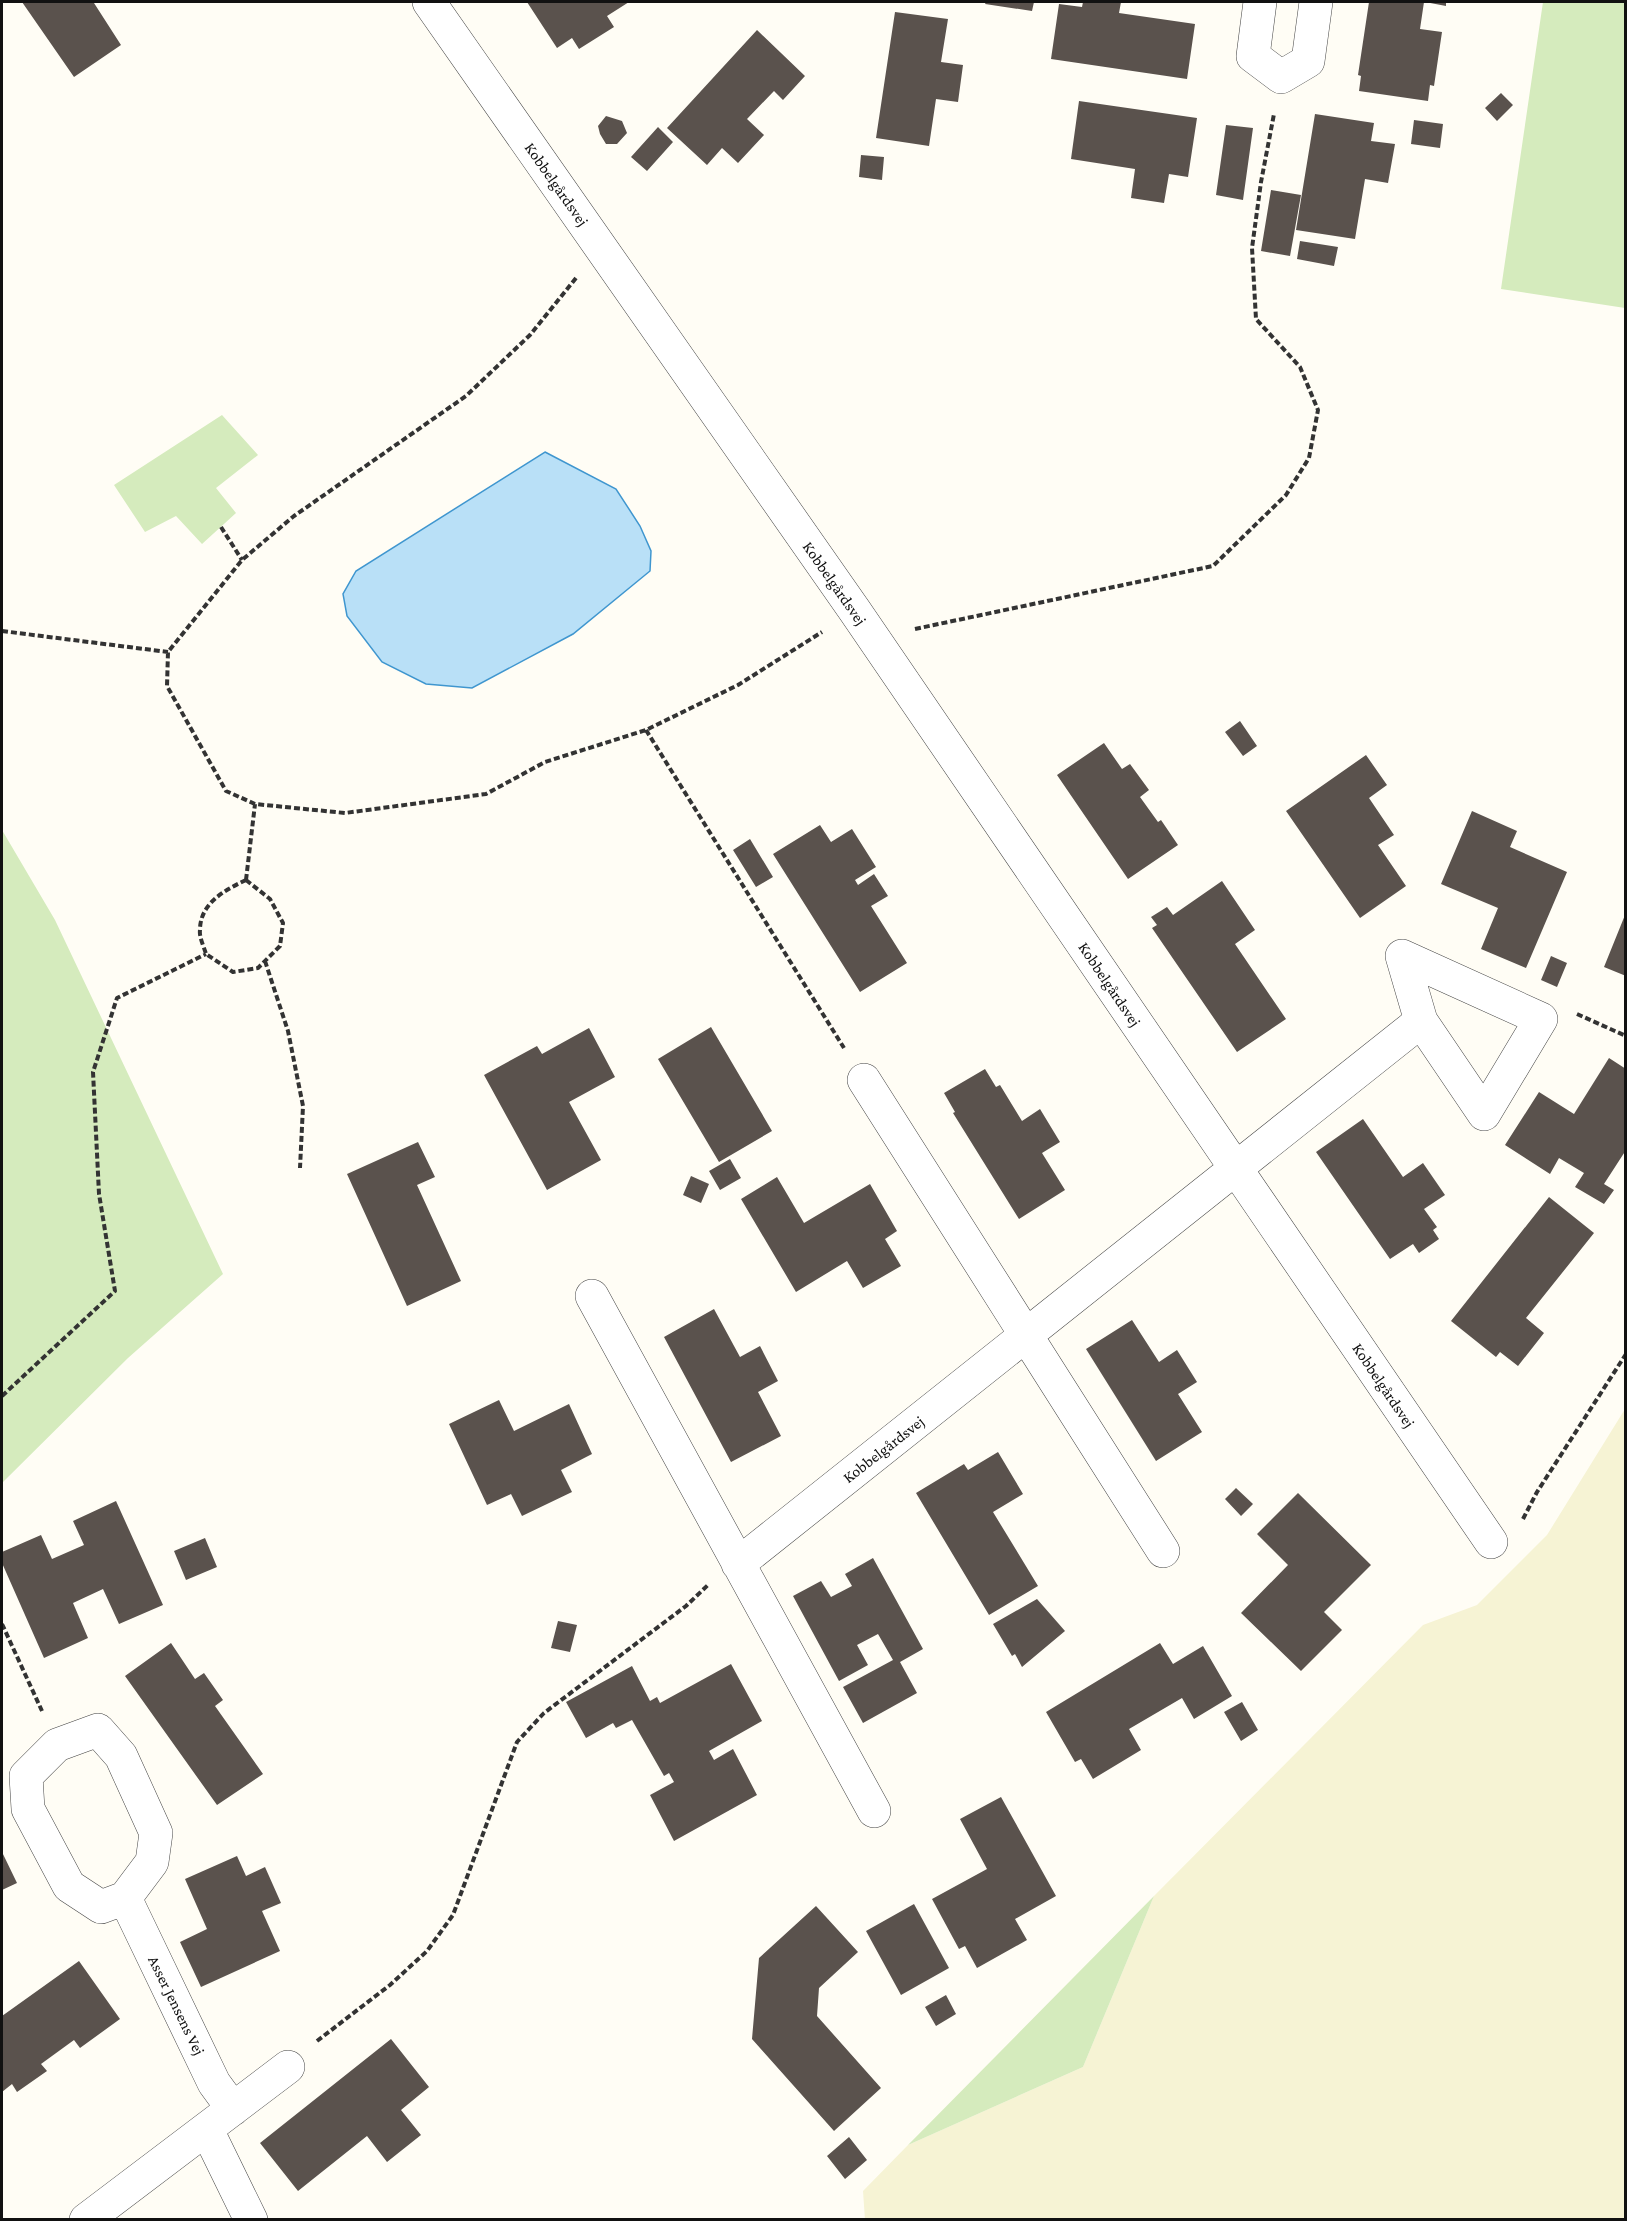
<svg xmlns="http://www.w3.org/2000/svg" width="1627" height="2221" viewBox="0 0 1627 2221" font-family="'Crimson Pro',serif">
<rect width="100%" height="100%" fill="#fffdf5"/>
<!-- farmland -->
<path fill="#f6f3d4" d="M1625,1409V2219L865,2220L863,2191L908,2145L1083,2067L1154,1896L1423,1625L1477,1605L1547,1535Z"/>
<!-- green -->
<path fill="#d5ebbd" d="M1543,2H1625V308L1501,289Z
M222,415L258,455L216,488L236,513L202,544L176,516L145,532L114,485Z
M2,830L55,920L223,1274L128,1358L2,1483Z
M1154,1896L1083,2067L908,2145Z"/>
<!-- water -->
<path fill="#b9e0f7" stroke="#3f96cf" stroke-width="1.5" d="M545,452L616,489L640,526L651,551L650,571L573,634L472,688L426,684L382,662L347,616L343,594L356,571Z"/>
<!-- building -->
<path fill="#5a524d" d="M22,2H96L94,3L121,45L74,77Z
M527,2H629L607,16L614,27L579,49L572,38L557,48Z
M986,2H1034L1032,11L985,4Z
M1083,2H1121L1119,13L1195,24L1187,79L1051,59L1059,4L1082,7Z
M1369,2H1424L1420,29L1442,32L1434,86L1430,85L1428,101L1359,91L1361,76L1358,75Z
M1425,2H1446V6Z
M895,12L948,19L941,62L963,65L958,102L936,99L929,146L876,138Z
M757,30L805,76L783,100L774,91L747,119L764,135L738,163L722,148L707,165L667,128Z
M1501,93L1513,105L1497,121L1485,108Z
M1079,101L1197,118L1188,177L1169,174L1164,203L1131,198L1135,169L1071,159Z
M1315,114L1374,123L1371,141L1395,144L1388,183L1365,179L1355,239L1296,230Z
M606,116L622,121L627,133L617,144H606L600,134L598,126Z
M1414,120L1443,124L1440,148L1411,144Z
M1226,125L1253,128L1243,200L1216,195Z
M658,127L673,142L647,171L631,157Z
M861,155L884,157L882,180L859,177Z
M1271,190L1301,195L1290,256L1261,251Z
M1300,241L1338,247L1334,266L1297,259Z
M1240,721L1257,746L1243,756L1225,732Z
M1104,743L1122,769L1130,764L1149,790L1140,797L1158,822L1161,820L1178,845L1128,879L1057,775Z
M1366,755L1387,785L1369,798L1394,835L1378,845L1406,886L1360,918L1286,811Z
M1472,811L1517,831L1510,847L1567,872L1526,968L1481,949L1498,908L1441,884Z
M820,825L831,842L852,829L876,867L855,880L858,885L874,874L888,896L871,906L907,963L860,992L773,854Z
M750,839L773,877L756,887L733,850Z
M1222,881L1255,930L1235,944L1286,1019L1237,1052L1152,928L1157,925L1151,917L1167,907L1173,915Z
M1625,915H1626V976L1604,967Z
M1551,956L1567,963L1557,987L1541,980Z
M711,1027L772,1131L719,1162L658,1059Z
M589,1028L615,1077L569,1102L601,1160L547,1190L484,1075L537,1046L542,1054Z
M1609,1058L1626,1069V1150L1604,1184L1614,1190L1604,1204L1575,1187L1584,1173L1559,1158L1550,1174L1505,1145L1539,1092L1574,1114Z
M985,1069L996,1087L1000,1085L1022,1121L1040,1109L1060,1142L1042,1153L1065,1190L1019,1219L953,1113L955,1112L944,1093Z
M1363,1119L1403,1177L1423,1163L1445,1195L1424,1209L1437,1227L1433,1230L1439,1239L1419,1253L1413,1244L1390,1259L1316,1152Z
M418,1142L435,1177L417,1185L461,1281L407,1306L347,1174Z
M730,1159L741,1178L720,1190L709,1171Z
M691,1176L709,1184L701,1203L683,1195Z
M777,1177L804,1223L870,1184L897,1231L885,1239L901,1266L863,1288L847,1261L796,1292L741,1199Z
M1549,1197L1594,1233L1526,1318L1544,1333L1518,1366L1500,1352L1496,1357L1451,1321Z
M714,1309L740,1357L760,1346L778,1381L758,1392L781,1436L731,1462L664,1337Z
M1132,1320L1159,1362L1177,1350L1197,1382L1178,1394L1202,1432L1156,1461L1086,1349Z
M499,1400L514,1431L569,1404L592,1454L561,1470L572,1492L522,1516L511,1494L487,1505L449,1424Z
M998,1452L1023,1494L993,1512L1038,1586L989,1615L916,1493L964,1464L968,1470Z
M1236,1488L1253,1504L1241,1516L1225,1499Z
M1298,1493L1371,1565L1324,1612L1342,1630L1301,1671L1241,1613L1288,1565L1257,1534Z
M116,1501L163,1605L119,1624L103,1589L73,1603L88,1638L44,1658L2,1563V1552L41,1535L52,1559L84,1545L73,1521Z
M205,1538L217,1567L186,1580L174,1551Z
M873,1558L923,1649L900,1662L917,1693L863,1723L843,1687L893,1660L878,1634L857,1645L868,1665L839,1681L793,1596L821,1581L831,1597L852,1586L845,1574Z
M1037,1599L1065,1631L1022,1667L1015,1654L1012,1656L993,1624Z
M558,1621L577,1625L570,1652L551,1648Z
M171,1643L195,1679L204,1673L223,1700L215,1706L263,1774L217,1805L125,1676Z
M1160,1643L1173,1664L1203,1646L1232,1696L1194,1719L1182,1698L1129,1729L1141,1750L1093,1779L1081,1759L1075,1762L1046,1712Z
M731,1664L762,1721L709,1751L714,1760L733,1749L757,1795L674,1841L650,1795L674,1782L669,1773L664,1776L632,1720L616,1728L613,1723L586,1738L566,1702L632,1666L650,1701L657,1697L660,1703Z
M1242,1702L1258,1730L1241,1741L1224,1712Z
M1001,1797L1056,1896L1015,1919L1027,1940L977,1968L965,1946L959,1949L932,1899L987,1869L960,1819Z
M2,1852L17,1883L2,1890Z
M237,1856L246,1876L265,1867L281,1903L262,1911L280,1951L201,1987L180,1942L207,1929L185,1879Z
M914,1904L949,1968L901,1995L866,1931Z
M816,1906L858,1952L819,1988L817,2016L881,2088L834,2131L752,2039L759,1958Z
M79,1961L120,2019L80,2048L74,2040L41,2064L47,2071L17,2092L12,2084L2,2092V2016Z
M946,1995L956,2014L936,2026L925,2007Z
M391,2039L429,2087L401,2110L421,2135L387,2162L367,2136L298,2191L260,2143Z
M849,2137L867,2160L845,2179L827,2156Z"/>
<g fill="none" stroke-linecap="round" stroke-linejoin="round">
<!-- minor casing -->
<g stroke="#444" stroke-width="34">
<path id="minor" d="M429,2L855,611L1491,1542
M1260,2L1253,56L1281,77L1308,61L1316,2
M1402,956L1421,1021
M864,1080L1163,1551
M592,1296L874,1811
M738,1564L1421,1021L1484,1114L1541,1019L1402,956
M125,1898L101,1907L69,1886L28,1809L26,1776L57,1745L98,1730L121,1756L156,1833L152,1862L125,1898L214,2083L233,2109
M207,2130L251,2220
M86,2220L288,2067"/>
</g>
<!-- path -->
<path stroke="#333" stroke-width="4" stroke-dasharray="6 3" stroke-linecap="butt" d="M576,278L530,335L466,396L294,516L242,560L168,652L167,686L226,791L255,804L345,813L486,794L545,762L646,730L738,685L822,632
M221,527L242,560
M915,629L1213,566L1286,495L1309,458L1318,410L1300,367L1256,319L1252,248L1261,182L1274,114
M2,631L168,652
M646,730L844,1048
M246,880L270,899L283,923L280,946L258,968L233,972L206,954C204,947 199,937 200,930C200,903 225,890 246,880Z
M246,880L255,804
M265,961L288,1031L303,1106L300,1168
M1577,1014L1626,1036
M2,1396L115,1291L99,1194L93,1072L117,998L206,954
M1523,1519L1537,1492L1626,1354
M2,1624L42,1711
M317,2041L390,1985L427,1951L453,1915L517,1742L544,1713L686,1606L708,1585"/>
<!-- minor -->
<use href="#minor" stroke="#fff" stroke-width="33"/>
</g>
<g text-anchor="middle" stroke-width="6" stroke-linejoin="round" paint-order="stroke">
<!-- street labels -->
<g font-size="16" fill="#111" stroke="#fff">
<text transform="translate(557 184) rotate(55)" y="6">Kobbelgårdsvej</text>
<text transform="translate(835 583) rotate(55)" y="6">Kobbelgårdsvej</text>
<text transform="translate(1110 984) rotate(56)" y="6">Kobbelgårdsvej</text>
<text transform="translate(1384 1385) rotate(56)" y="6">Kobbelgårdsvej</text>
<text transform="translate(883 1449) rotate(-38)" y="6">Kobbelgårdsvej</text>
<text transform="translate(177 2005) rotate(64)" y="6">Asser Jensens Vej</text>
</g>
</g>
<!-- border -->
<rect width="1627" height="2221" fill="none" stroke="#111111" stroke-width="6"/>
</svg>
